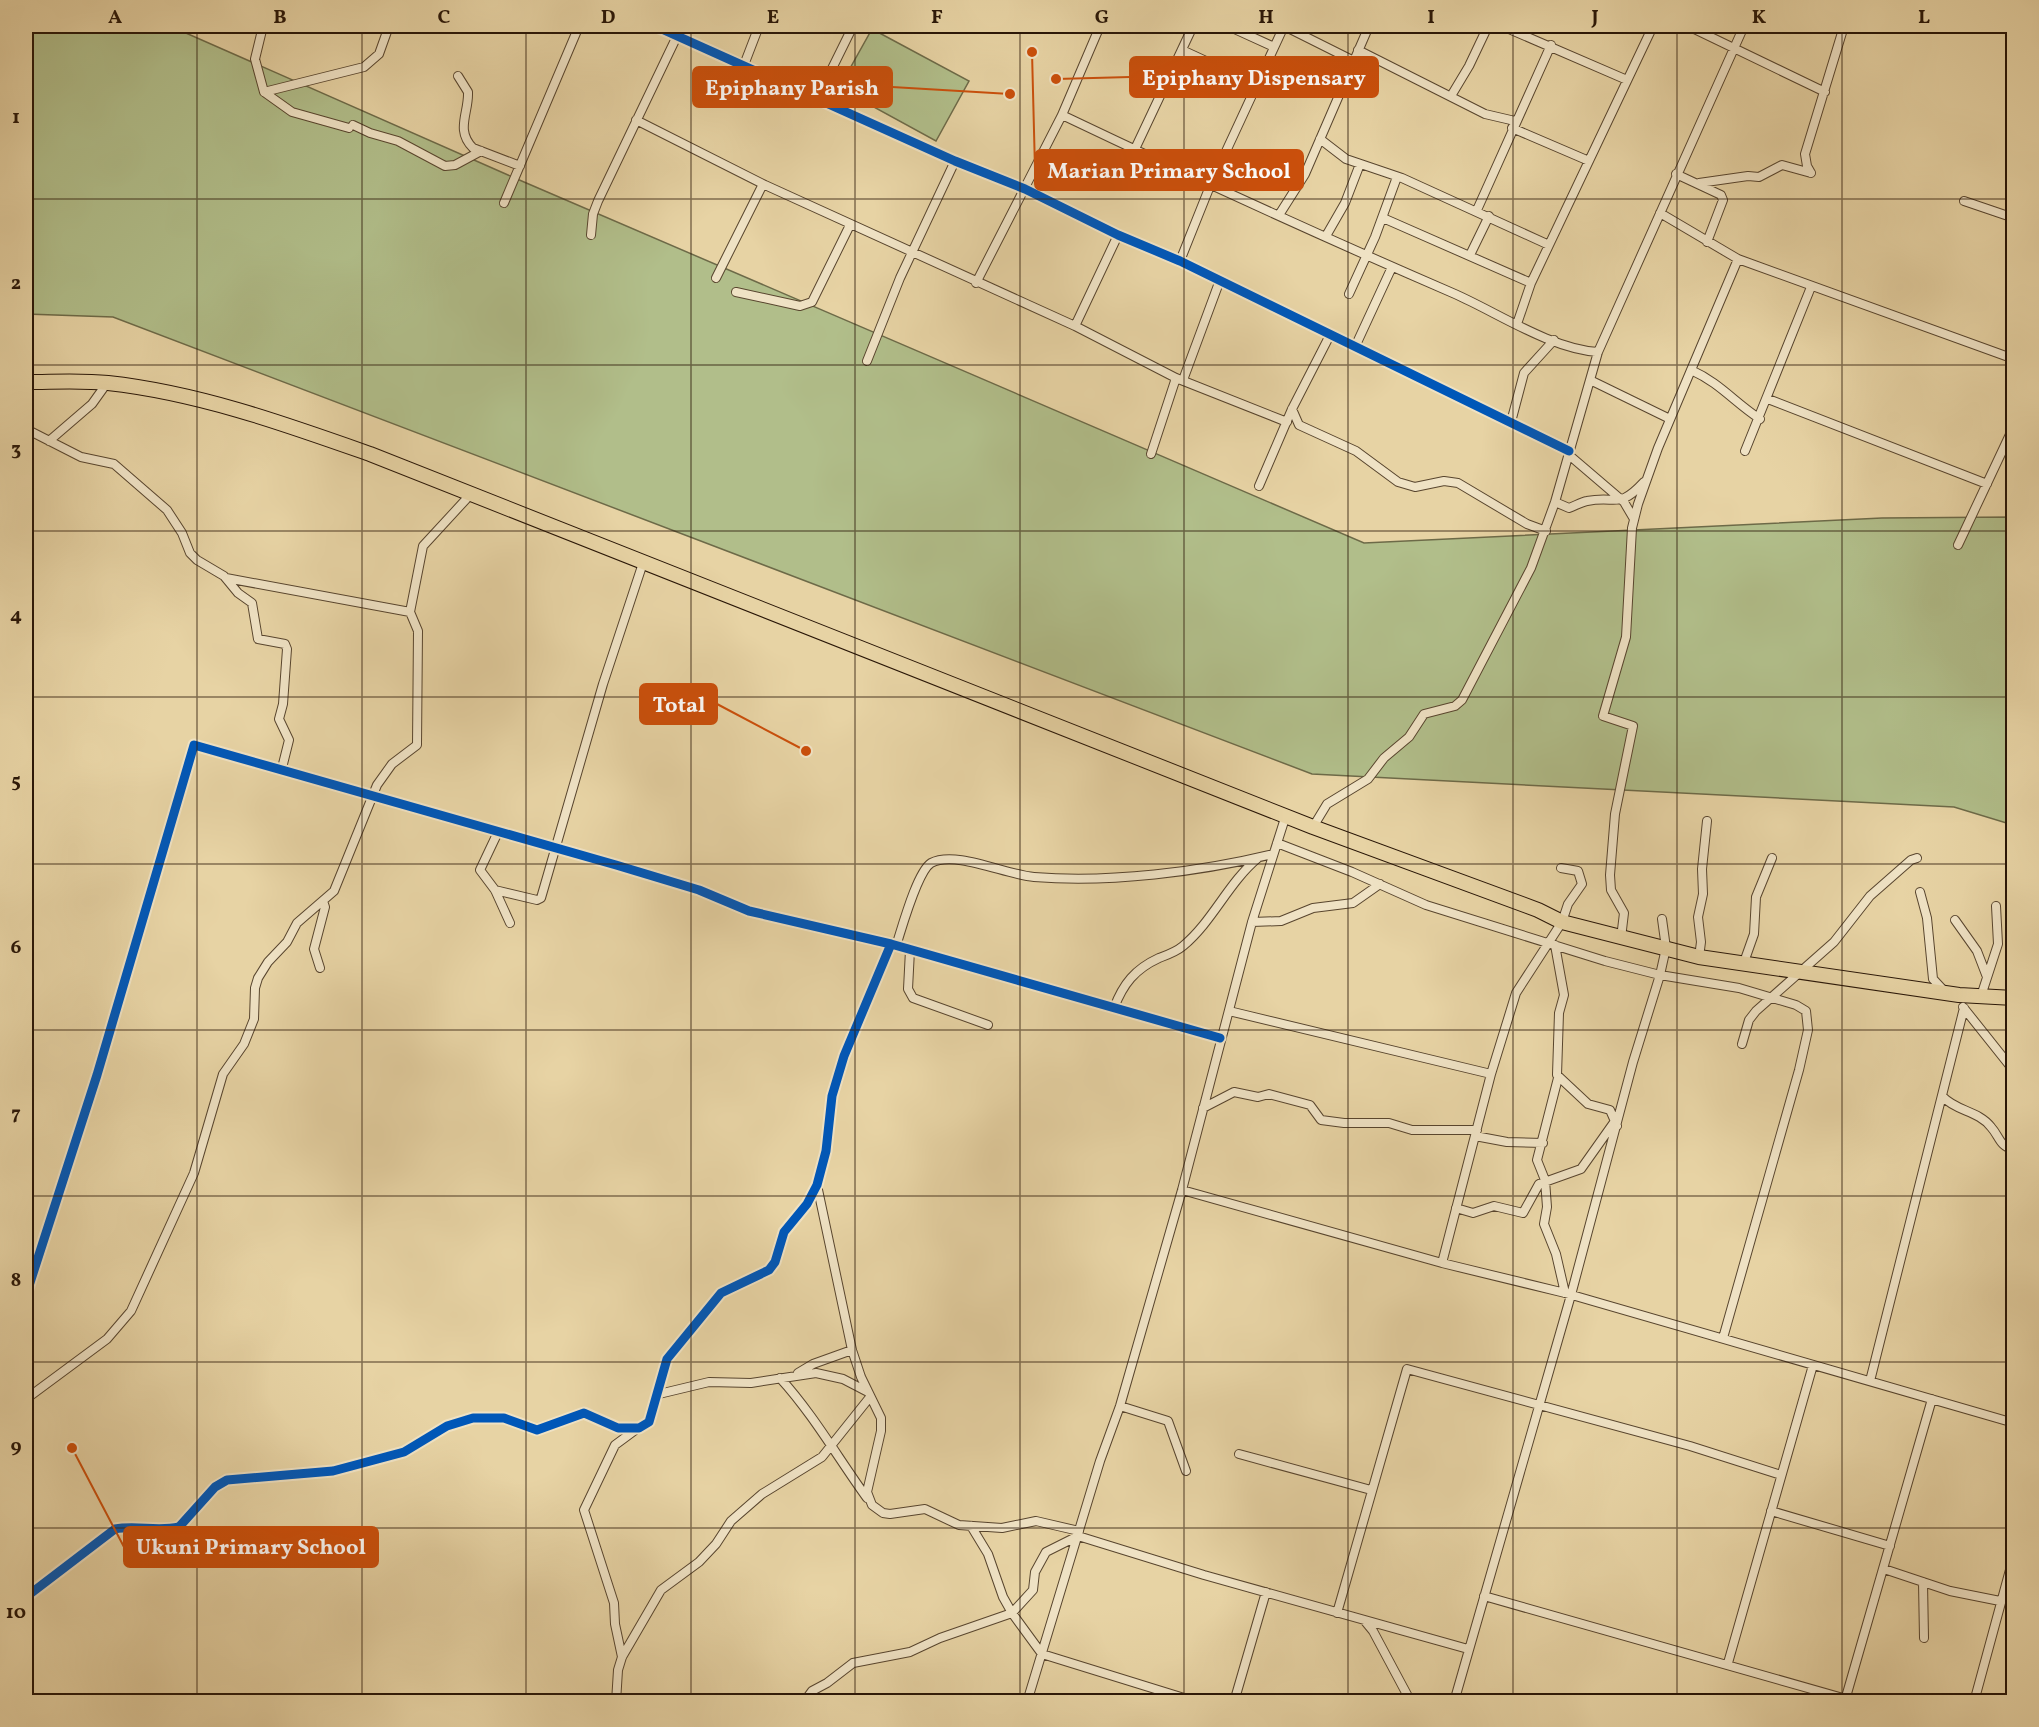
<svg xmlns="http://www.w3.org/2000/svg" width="2039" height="1727" viewBox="0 0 2039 1727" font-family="Vollkorn,serif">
<rect width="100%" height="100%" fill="#e7d3a4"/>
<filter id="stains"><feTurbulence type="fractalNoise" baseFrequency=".00333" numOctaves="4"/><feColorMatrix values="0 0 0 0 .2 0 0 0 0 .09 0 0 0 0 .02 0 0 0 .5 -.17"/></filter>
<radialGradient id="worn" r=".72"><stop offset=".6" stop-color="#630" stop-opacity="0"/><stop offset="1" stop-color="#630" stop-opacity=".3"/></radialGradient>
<!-- green -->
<path fill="#b1be8a" stroke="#6d6a48" stroke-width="1.5" d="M26,26H170L524,182L1364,543L1882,518L2013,517V825L1954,807L1312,774L113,317L26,314Z
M872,29L969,81L936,141L839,88Z"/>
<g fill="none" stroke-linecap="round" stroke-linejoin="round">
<!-- minor casing -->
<g stroke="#58452e" stroke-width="10">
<path id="minor" d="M263,26L255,59L264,92L292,112L349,128
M655,26L955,161L1025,189L1118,235L1180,261L1569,451
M1228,26L1274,47
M1284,26L1354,61
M1502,26L1627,80
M1688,26L1825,92
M2001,26L2014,31
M1182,50L1234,74L1251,95
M1358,50L1485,114L1515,121
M744,65L759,26
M458,76L468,92C469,113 455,130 473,148L520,166
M264,92L364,67L379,54L389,26
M1451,96L1469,66L1488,26
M817,99L853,26
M1062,115C1192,177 1323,237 1455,294C1498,313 1551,349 1598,352
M636,120L765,185L1075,326L1176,378L1287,422
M353,125L370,133L398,141L445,166L455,165L481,151
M1512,128L1589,161
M1320,139L1346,159L1402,178L1549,245
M1135,149L1193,26
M1811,173L1807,166L1805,154L1844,26
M1676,174L1721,195L1723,200L1707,242
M1699,183L1748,176L1759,177L1782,165L1811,173
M1964,201L2014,218
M504,203L579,26
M1477,210L1551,45
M1660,213L1738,259L2014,359
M1279,215L1305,174L1369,26
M1383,218L1531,283
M591,235L593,214L598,201L677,36L678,26
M1326,236L1345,203L1360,164
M1470,255L1489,216
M1180,261L1210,186L1284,26
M716,278L763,184
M976,283L1062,115L1100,26
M736,292L800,306L812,302L850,225
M1349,294L1375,237L1397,177
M1517,324L1531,283L1653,26
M1075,326L1118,235
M1355,347L1392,267
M867,361L900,278L955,161
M1691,370C1720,383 1734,402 1760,419
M1183,380L1220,280
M1590,380L1670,419
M1768,399L1987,484
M1292,409L1299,425L1356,451L1398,482L1415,487L1444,481L1458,483L1527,524L1546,531
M1511,422L1524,373L1554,340
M26,429L81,457L114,464L167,510L182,533L190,553L197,560L224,576L238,593L252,603L258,639L285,644L287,649L283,704L279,719L289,740L282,768
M49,441L92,404L107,383
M1745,451L1811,287
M1151,454L1176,378
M1569,455L1624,502L1634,519
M1259,486L1292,409L1330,335
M1555,502L1569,508C1575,506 1581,502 1587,501C1617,495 1618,510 1644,482
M1958,545L2014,426
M226,578L410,612L423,546L470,495
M1313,827L1327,804L1368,779L1384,758L1409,737L1424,714L1455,706L1462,700L1531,568L1555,502L1598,352L1744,26
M498,832L480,870L495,890L510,923
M1277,843L1352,872L1426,905L1605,961L1660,975L1739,988L1796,1005L1806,1011L1808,1030L1799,1070L1723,1338
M495,890L537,900L541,898L603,684L643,563
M1920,892L1927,918L1933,979L1946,993
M1955,920L1977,951L1987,977
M1252,922L1281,921L1313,908L1353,903L1380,884
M1621,938L1624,913L1611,890L1610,875L1615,814L1633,726L1603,716L1626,637L1632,528L1638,504L1658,448L1738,259
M1555,945L1564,995L1559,1013L1557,1075L1588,1104L1610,1110L1617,1126
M896,946C902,928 917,872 931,863C956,850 1006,875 1034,877C1111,883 1198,872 1273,854
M910,950L908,989L913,998L988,1025
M1699,957L1701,942L1698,917L1703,894L1702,869L1707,821
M1743,965L1754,934L1756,897L1772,858
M320,968L314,949L325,907L323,901
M1981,996L1998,944L1996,906
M1963,1007L2014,1071
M1114,1008C1123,984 1135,969 1159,958C1167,955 1176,952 1183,946C1213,921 1228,883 1258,858
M1229,1011L1491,1074
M1742,1044L1749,1020L1756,1011L1834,942L1870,896L1911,860L1917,858
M1558,1078L1537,1160L1545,1180L1547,1207L1544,1224L1556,1254L1565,1293
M1943,1097C1956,1111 1979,1111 1991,1127C2000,1137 1999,1146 2014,1150
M1203,1108L1234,1092L1258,1097L1269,1094L1310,1105L1321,1120L1344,1123H1389L1412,1130H1477
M1475,1136L1507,1142L1543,1143
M817,1185L852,1350L861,1377L881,1418V1431L867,1492L872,1505L883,1513L890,1514L925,1509L959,1525L1002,1528L1036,1521L1079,1531
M1182,1190L1442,1263L1565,1293L2014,1423
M1456,1208L1473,1213L1494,1206L1523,1213L1539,1184L1581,1169L1615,1121
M1442,1263L1491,1074L1516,993L1562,922L1568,904L1582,884L1578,871L1561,868
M26,1295L97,1075L194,745L616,865L699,890L749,911L891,944L1220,1038
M798,1373L813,1364L852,1350
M780,1378C813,1414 838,1458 867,1498
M1870,1381L1964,1008
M659,1394L709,1382L751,1383L816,1373L843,1379L868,1392
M26,1399L107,1339L131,1311L194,1173L223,1074L244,1044L254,1019L255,988L258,978L268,962L287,942L297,923L334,891L377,785L392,764L417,745L418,631L410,612
M1120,1406L1168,1421L1186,1471
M1239,1454L1371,1490
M1771,1511L1890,1546
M971,1526L988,1554L1003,1597L1012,1613L1042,1654L1197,1702
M1884,1569L1950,1591L2000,1601
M1923,1582L1924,1638
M1484,1596L1857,1702
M26,1597L115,1529C137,1525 157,1532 179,1527L215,1487L227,1480L333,1471L404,1452L447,1426L473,1418H504L537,1430L584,1413L618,1428H639L649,1422L667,1359L721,1293L769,1270L775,1262L784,1232L807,1204L817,1185L826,1151L832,1096L844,1056L891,944
M1337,1613L1407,1369L1690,1446L1781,1475
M1364,1620L1373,1631L1411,1702
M622,1657L615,1624L614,1603L584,1510L615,1445L638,1428
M1728,1663L1813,1365
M1846,1697L1932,1399
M616,1702L618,1670L622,1657L661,1590L699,1562L716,1544L731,1521L762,1494L822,1457L870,1397
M804,1702L812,1691L827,1683L853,1663L910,1652L940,1638L1012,1613L1033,1590L1035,1572L1046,1552L1078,1536L1204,1575L1468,1649
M1027,1702L1100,1461L1120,1406L1182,1190L1252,922L1286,815
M1234,1702L1266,1592
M1454,1702L1571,1295L1633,1062L1660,975L1666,948L1662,919
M1974,1702L2014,1555"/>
</g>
<!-- trunk casing -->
<g stroke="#291607" stroke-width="16">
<path id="trunk" d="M26,382C53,382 81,380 108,383C199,393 285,424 370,454L1313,827L1538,910L1562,922L1699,957L1959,995L2014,998"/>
</g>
<!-- minor -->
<use href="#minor" stroke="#efe2c4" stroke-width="8"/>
<!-- trunk -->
<use href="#trunk" stroke="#e7d3a4" stroke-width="14"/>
<!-- cycleway casing -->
<g stroke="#efe2c4" stroke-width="13">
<path id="cycleway" d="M655,26L955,161L1025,189L1118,235L1180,261L1569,451
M26,1295L97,1075L194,745L616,865L699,890L749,911L891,944L1220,1038
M26,1597L115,1529C137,1525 157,1532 179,1527L215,1487L227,1480L333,1471L404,1452L447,1426L473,1418H504L537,1430L584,1413L618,1428H639L649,1422L667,1359L721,1293L769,1270L775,1262L784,1232L807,1204L817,1185L826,1151L832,1096L844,1056L891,944"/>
</g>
<!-- cycleway -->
<use href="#cycleway" stroke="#0057b8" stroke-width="9"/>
</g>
<!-- grid -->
<path fill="none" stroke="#291607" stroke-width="1.5" stroke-opacity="0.55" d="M197,26V1702M362,26V1702M526,26V1702M691,26V1702M855,26V1702M1020,26V1702M1184,26V1702M1348,26V1702M1513,26V1702M1677,26V1702M1842,26V1702M26,199H2014M26,365H2014M26,531H2014M26,697H2014M26,864H2014M26,1030H2014M26,1196H2014M26,1362H2014M26,1528H2014"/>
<!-- callouts -->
<path fill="none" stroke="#cb4f0b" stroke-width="2" d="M1056 79L1130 77M1010 94L892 87M1032 52L1035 170M806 751L717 704M72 1448L124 1547"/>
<g fill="#cb4f0b" stroke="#efe2c4" stroke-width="2">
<circle cx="1056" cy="79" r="6"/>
<circle cx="1010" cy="94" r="6"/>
<circle cx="1032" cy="52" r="6"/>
<circle cx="806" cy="751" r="6"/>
<circle cx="72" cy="1448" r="6"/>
</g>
<g fill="#cb4f0b" stroke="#cb4f0b" stroke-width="2">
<rect x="1130" y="57" width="248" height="40" rx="6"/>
<rect x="693" y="67" width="199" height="40" rx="6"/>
<rect x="1035" y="150" width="268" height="40" rx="6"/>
<rect x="640" y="684" width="77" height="40" rx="6"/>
<rect x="124" y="1527" width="254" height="40" rx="6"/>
</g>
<g font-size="22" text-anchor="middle" font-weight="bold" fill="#fff">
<text x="1254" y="85">Epiphany Dispensary</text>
<text x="792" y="95">Epiphany Parish</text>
<text x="1169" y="178">Marian Primary School</text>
<text x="679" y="712">Total</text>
<text x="251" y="1554">Ukuni Primary School</text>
</g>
<!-- margin -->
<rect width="2039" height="1727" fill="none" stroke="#e7d3a4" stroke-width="66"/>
<rect x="33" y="33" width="1973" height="1661" fill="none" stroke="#291607" stroke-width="2"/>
<g font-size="20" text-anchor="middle" font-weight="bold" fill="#291607">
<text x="115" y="23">A</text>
<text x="280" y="23">B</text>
<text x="444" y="23">C</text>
<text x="608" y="23">D</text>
<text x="773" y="23">E</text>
<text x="937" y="23">F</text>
<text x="1102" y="23">G</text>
<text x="1266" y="23">H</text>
<text x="1431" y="23">I</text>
<text x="1595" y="23">J</text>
<text x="1759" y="23">K</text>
<text x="1924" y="23">L</text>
<text x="16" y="123">1</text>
<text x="16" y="289">2</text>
<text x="16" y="455">3</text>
<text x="16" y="621">4</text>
<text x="16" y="787">5</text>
<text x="16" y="953">6</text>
<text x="16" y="1119">7</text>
<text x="16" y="1286">8</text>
<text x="16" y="1452">9</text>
<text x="16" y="1618">10</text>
</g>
<rect width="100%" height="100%" filter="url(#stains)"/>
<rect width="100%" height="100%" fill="url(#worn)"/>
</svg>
